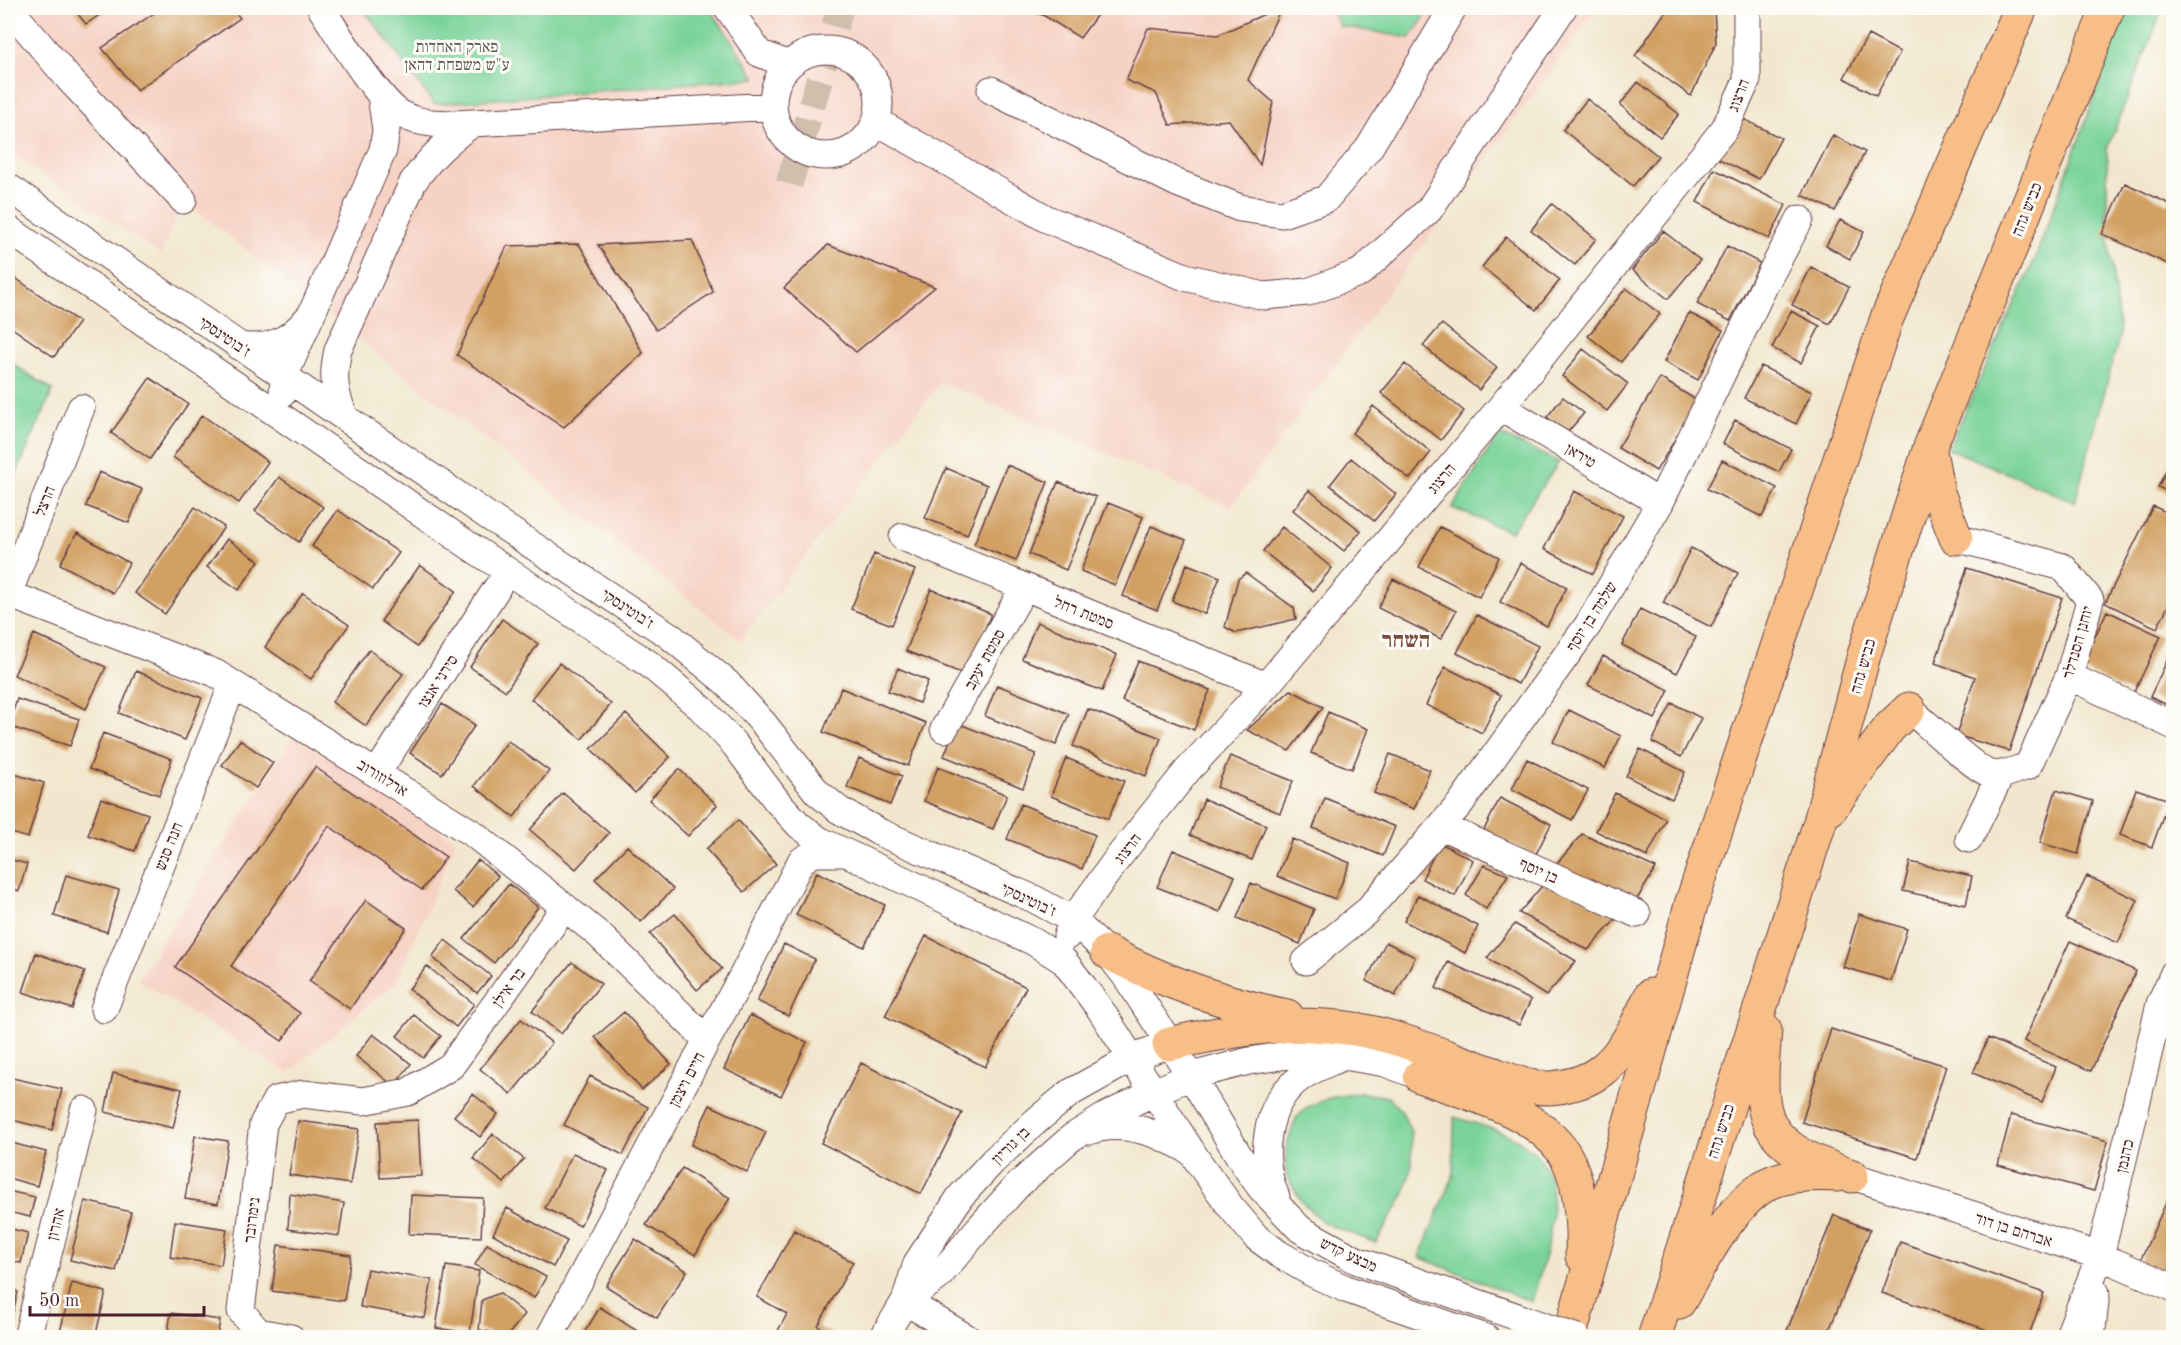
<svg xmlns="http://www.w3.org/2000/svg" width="2181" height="1345" viewBox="0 0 2181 1345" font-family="'Old Standard TT','Frank Ruhl Libre',serif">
<rect width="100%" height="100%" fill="#fdfcf7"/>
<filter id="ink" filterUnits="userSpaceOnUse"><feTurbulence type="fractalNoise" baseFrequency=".0167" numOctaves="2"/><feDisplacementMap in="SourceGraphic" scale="12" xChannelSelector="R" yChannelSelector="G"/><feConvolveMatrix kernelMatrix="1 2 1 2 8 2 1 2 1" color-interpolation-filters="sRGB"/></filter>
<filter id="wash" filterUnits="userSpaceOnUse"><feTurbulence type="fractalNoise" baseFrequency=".008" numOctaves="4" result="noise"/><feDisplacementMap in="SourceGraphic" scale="24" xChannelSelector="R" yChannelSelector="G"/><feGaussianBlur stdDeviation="1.35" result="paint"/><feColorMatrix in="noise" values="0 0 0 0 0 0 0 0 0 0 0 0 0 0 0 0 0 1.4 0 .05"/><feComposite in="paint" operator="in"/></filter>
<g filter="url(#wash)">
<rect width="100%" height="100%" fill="#f2e7ce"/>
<!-- built -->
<path fill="#f6d2c4" d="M8,8H1597L1231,507L941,382L740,640L183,200L161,255L8,151Z
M294,735L456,841L397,981L288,1073L138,980Z"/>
<!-- green -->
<path fill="#79d399" stroke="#627962" stroke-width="1.5" d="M363,8H710L756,78L434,104Z
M1331,8H1431L1410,38L1340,26Z
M2127,8H2163L2107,149V227L2120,334L2075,502L1948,448L2035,259Z
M8,361L53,390L8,492Z
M1499,434L1559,462L1511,532L1452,508Z
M1360,1093L1388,1097L1402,1112L1411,1132L1412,1166L1404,1195L1376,1243L1324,1223L1302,1202L1286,1175V1147L1296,1118L1308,1107L1329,1098Z
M1454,1117C1479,1125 1506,1131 1527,1146C1574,1180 1544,1257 1532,1302L1419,1257L1453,1177Z"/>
<g id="blocks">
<!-- building -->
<path fill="#d2a064" d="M73,8H110L86,24Z
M162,8H232L240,18L137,90L102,48Z
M1015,8H1102L1080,38L1043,15Z
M1278,8H1281L1248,80L1273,102L1260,165L1229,120L1170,125L1156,93L1126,80L1148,28L1218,35Z
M1668,8H1714L1716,43L1691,96L1635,56Z
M1868,35L1900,52L1876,96L1844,78Z
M1638,82L1679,114L1660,137L1620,105Z
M1587,99L1658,156L1633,186L1563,130Z
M1738,116L1781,138L1759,179L1717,158Z
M1833,135L1865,152L1835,211L1802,195Z
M1714,169L1786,205L1769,239L1697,202Z
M2125,183L2174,206V267L2102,234Z
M1552,204L1596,239L1575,265L1531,230Z
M1840,220L1864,232L1850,259L1826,246Z
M1663,231L1700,260L1668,299L1632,270Z
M1506,237L1560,280L1536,310L1482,267Z
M692,240L713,292L656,330L598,245Z
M579,244L643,353L564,427L457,355L507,246Z
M828,245L935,287L856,352L784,288Z
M1727,246L1760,263L1730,321L1697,304Z
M1811,267L1849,287L1830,324L1792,305Z
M8,273L79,322L54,357L8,325Z
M1626,288L1660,314L1621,362L1588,336Z
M1791,311L1820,326L1801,363L1772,348Z
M1689,313L1723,330L1698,380L1664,362Z
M1442,324L1497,368L1479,390L1423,346Z
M1583,349L1628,384L1607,411L1562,376Z
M1405,364L1464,411L1441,440L1381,393Z
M1761,366L1812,392L1796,424L1744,398Z
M150,378L188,404L150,459L111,433Z
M1660,378L1698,401L1656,471L1618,448Z
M1563,397L1584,413L1567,433L1547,417Z
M1373,406L1431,452L1410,479L1352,433Z
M202,415L268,462L239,503L173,457Z
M1735,420L1791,449L1779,472L1723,444Z
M2174,455V495L2158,487Z
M1351,458L1396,494L1374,521L1330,485Z
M1722,460L1777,488L1762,517L1707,489Z
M1007,465L1048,482L1016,561L974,544Z
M946,468L987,485L967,535L925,518Z
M99,472L142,489L129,523L86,506Z
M279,477L323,507L299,542L255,511Z
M1058,482L1096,497L1066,570L1029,554Z
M1309,490L1361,531L1344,551L1293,510Z
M1574,491L1623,516L1593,574L1544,549Z
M1108,503L1143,517L1115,585L1081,571Z
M2153,506L2174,516V594L2157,628L2105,603Z
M195,507L224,527L165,614L135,593Z
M338,510L399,553L373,589L312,546Z
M1151,526L1186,540L1157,610L1123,596Z
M1282,527L1332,568L1313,591L1263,551Z
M1440,527L1499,557L1479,597L1419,567Z
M77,533L129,563L113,593L60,564Z
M227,539L259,561L239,590L207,567Z
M1691,548L1738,573L1711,627L1663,603Z
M874,554L915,570L892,625L851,609Z
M1520,563L1567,587L1547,626L1500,602Z
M1187,564L1220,577L1205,614L1172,601Z
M420,565L456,591L417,647L381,621Z
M1967,568L2062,598L2009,751L1956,735L1975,677L1935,663Z
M1246,573L1294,608L1296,619L1236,633L1225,627L1238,579Z
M1393,579L1456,611L1441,639L1378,608Z
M931,589L991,614L966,675L906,651Z
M303,593L349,625L311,679L265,647Z
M1640,609L1696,637L1677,673L1622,645Z
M2107,611L2161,636L2133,694L2080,668Z
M1477,615L1538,646L1518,684L1457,653Z
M502,619L538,644L506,691L470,667Z
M1037,622L1117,655L1102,691L1022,659Z
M34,634L106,667L86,709L14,675Z
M2174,646V708L2150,697Z
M369,650L403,674L366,726L332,702Z
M1603,656L1669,690L1655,719L1588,685Z
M1138,661L1210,690L1194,730L1122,701Z
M559,663L611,704L582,739L531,699Z
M1445,667L1501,695L1482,733L1426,705Z
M898,668L928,681L919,703L888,691Z
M136,671L202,698L185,740L119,713Z
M997,685L1069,714L1056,745L985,716Z
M841,688L926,723L908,766L823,732Z
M1291,690L1323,707L1289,751L1247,730Z
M17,699L79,719L70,746L8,726Z
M1672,703L1701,718L1681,757L1652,742Z
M442,704L475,725L442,774L410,753Z
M1088,709L1161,738L1146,776L1073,746Z
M1569,710L1621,736L1605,768L1553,742Z
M1328,712L1368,729L1352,769L1311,753Z
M626,714L670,757L635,793L591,749Z
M957,723L1036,754L1023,788L944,756Z
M103,733L172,759L159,795L89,769Z
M240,740L273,763L256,788L222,765Z
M508,741L549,771L514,817L474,786Z
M1640,749L1685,772L1672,799L1626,776Z
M1390,754L1430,770L1414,809L1374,793Z
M1230,756L1293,781L1280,813L1217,787Z
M859,758L902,776L890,805L847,787Z
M1066,758L1124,781L1108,819L1051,796Z
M1527,759L1588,790L1572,820L1512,789Z
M315,767L446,857L422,890L329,826L231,966L300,1013L282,1041L175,967Z
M938,767L1007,795L993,829L924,801Z
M679,769L717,805L688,836L649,800Z
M8,772L44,783L28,838L8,832Z
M2136,789L2169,800L2152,847L2120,835Z
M2056,790L2093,801L2078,854L2040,843Z
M563,793L609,833L576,869L530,830Z
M1615,793L1666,819L1647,857L1596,831Z
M101,798L148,814L135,851L88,835Z
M1325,798L1395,827L1383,856L1313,828Z
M1500,798L1551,824L1535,856L1484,830Z
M1204,799L1266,825L1252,860L1190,835Z
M1021,804L1095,835L1082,869L1007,839Z
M738,820L776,864L744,892L706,849Z
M1582,834L1656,868L1631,909L1553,868Z
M1292,839L1350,863L1335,899L1277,876Z
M1440,843L1473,860L1455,896L1422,879Z
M627,846L673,889L641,922L595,879Z
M1173,850L1235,876L1220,912L1157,887Z
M8,859L27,864L19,891L8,887Z
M478,860L498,876L473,907L453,891Z
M1910,862L1972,876L1966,905L1903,891Z
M1484,865L1508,875L1486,909L1466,895Z
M817,872L885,905L864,947L796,915Z
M66,875L119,890L107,932L54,916Z
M2087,876L2138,900L2118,943L2066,919Z
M1548,879L1618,917L1588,950L1519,913Z
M1251,883L1314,909L1300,944L1237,918Z
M509,884L538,907L494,963L464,939Z
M1418,895L1478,926L1465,953L1404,921Z
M366,900L406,928L350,1009L309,981Z
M675,914L722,969L697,990L650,934Z
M1859,914L1907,929L1891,981L1843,967Z
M1515,924L1576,961L1546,996L1487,958Z
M926,936L1026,987L985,1067L885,1016Z
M445,940L491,976L477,993L432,957Z
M2070,941L2136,971L2091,1071L2024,1041Z
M1386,942L1415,957L1395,996L1366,981Z
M784,944L815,959L788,1016L757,1001Z
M36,953L85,971L72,1009L23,992Z
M572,962L601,984L561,1034L532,1011Z
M1448,962L1531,1000L1519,1025L1436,988Z
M427,966L474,1004L456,1027L409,989Z
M624,1012L671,1064L642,1090L595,1037Z
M414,1015L441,1036L423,1058L397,1036Z
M750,1015L807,1042L781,1096L724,1069Z
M521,1019L552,1043L511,1094L480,1069Z
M1831,1029L1946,1066L1917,1158L1802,1122Z
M373,1034L411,1064L394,1086L356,1056Z
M1988,1038L2056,1067L2042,1102L1973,1073Z
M861,1063L962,1113L921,1194L821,1143Z
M113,1073L182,1089L173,1128L105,1112Z
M590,1076L648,1107L623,1155L564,1125Z
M12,1078L62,1089L52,1130L8,1119V1097Z
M473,1094L498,1114L480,1137L454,1116Z
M710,1105L766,1132L747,1172L691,1145Z
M2011,1115L2108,1141L2094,1191L1998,1165Z
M418,1120L421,1176L380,1178L377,1122Z
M298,1121L359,1129L350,1184L289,1175Z
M493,1134L524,1159L504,1183L473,1158Z
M195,1136L228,1141L218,1204L185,1199Z
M8,1142L46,1152L37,1186L8,1178Z
M573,1153L608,1170L580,1226L545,1208Z
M682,1168L730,1198L695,1255L646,1225Z
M2174,1185V1276L2140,1261Z
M8,1191L35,1197L30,1217L8,1212Z
M290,1194L344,1203L339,1236L288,1229Z
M411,1195L483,1198L481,1237L409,1234Z
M85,1201L131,1212L116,1271L70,1260Z
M507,1208L567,1241L553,1267L493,1234Z
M1834,1215L1870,1230L1826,1338H1784Z
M175,1221L227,1229L221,1265L170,1257Z
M8,1228L28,1233L21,1263L8,1260Z
M794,1230L853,1262L818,1326L838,1338H774L787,1314L757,1297Z
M635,1239L687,1271L657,1318L606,1286Z
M1900,1242L2044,1293L2028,1338H2010L1882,1293Z
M487,1244L546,1277L534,1298L475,1265Z
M278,1245L351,1255L344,1301L272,1291Z
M446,1266L479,1271L470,1333L436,1328Z
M367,1269L432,1280L425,1318L360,1307Z
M72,1283L106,1292L95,1338H84L60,1332Z
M8,1289L18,1292L8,1333Z
M499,1293L525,1314L508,1335L479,1330L482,1300Z
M600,1307L648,1338H581Z
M171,1313L220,1320L217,1338H167Z"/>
</g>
</g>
<g filter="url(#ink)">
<use href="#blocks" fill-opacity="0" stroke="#633d43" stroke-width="1.5"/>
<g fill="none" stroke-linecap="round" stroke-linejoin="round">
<!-- minor-tunnel -->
<path stroke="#d0bfad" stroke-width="27" stroke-dasharray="27 14" stroke-linecap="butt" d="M789,184L840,8"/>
<!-- minor casing -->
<g stroke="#633d43" stroke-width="29">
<path id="minor" d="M9,8L69,79L183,200
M321,8C337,32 378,101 401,114C422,126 449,124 473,123L773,106
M728,8L759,53L789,65
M773 103a53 53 0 1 1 106 0a53 53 0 1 1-106 0Z
M991,90L1177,183L1240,208L1282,214L1326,199L1369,148L1453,8
M876,121L1047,219L1185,277L1264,296L1308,292L1361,272L1429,210L1563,8
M8,187L494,520L670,636L727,683L764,724L817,792L839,810L881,833L1034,899L1073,920L1107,952L1127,978L1191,1076L1245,1166L1261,1188L1300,1229L1356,1260
M8,229L474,549L649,664L701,708L735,745L777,801L799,825L819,840L1034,942L1064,961L1100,1009L1199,1163L1230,1206L1256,1237L1279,1254L1312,1273L1346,1289L1486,1338
M239,346C268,350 288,342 307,319
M283,393L284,377L383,150L386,130L381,95
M1501,407L1660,503
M345,418C334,393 332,377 338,350L413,182C431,157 448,140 473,123
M903,537L1266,686
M8,594L215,673L475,835L598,934L707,1040
M8,594L81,408
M2069,676L2174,726
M1909,709C1923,720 1978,772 1991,774C2003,777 2017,769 2028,766L2069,676L2090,600L2063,567L1956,538
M944,729L1024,588
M377,773L497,588
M1441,826L1637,914
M1969,839L2001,774
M1067,936L1073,920L1117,859L1187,771L1266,686L1501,407L1725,128L1747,80V8
M1306,961L1366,912L1460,804L1588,625L1660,503L1764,286L1800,219
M104,1009L233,684
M1089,1131C1124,1118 1162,1135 1192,1152
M1852,1176L2100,1256L2174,1288
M1276,1197C1259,1159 1264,1104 1300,1078C1312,1069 1329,1063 1342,1057
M905,1301L938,1277L979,1228L1018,1185L1071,1138L1106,1116L1152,1093L1191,1076L1249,1061L1294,1054L1344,1056L1385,1063L1420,1076
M905,1301L967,1338
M258,1332L241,1311L263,1124L276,1100L303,1094L363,1101L408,1092L451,1066L565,907
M258,1332L291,1338
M27,1338L84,1110
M549,1338L707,1040L743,975L801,861L814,853H843
M883,1338L905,1301L917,1263L960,1197L993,1161L1036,1121L1070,1093L1136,1056L1169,1044
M2068,1338L2100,1256L2160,1004L2174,973
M2091,1338L2096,1293"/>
</g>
<!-- highway casing -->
<g stroke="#633d43" stroke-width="35">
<path id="highway" d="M1930,451L1938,493L1956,538
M1830,809L1890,727L1909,709
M1107,952C1164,982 1224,1003 1287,1016
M1765,1030C1757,1123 1759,1143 1852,1176
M1169,1044C1231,1030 1292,1019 1354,1029C1400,1036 1445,1057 1489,1072C1508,1079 1529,1089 1550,1088C1566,1087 1585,1082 1598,1073C1624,1055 1638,1023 1651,995
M1420,1076C1468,1094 1528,1107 1561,1149C1581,1175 1583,1224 1582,1256
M1679,1302C1700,1266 1733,1197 1774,1181C1794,1174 1817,1174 1838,1175
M1569,1338L1691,905L1887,318L2021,8
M1654,1338L1820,822L1864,655L1930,447L2108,8"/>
</g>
<!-- minor -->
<use href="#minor" stroke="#fff" stroke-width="27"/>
<!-- highway -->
<use href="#highway" stroke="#f7be88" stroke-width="33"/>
<!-- minor-bridge casing -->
<g stroke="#633d43" stroke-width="29" stroke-linecap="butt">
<path id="minor-bridge" d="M1356,1260L1577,1338"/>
</g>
<!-- minor-bridge -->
<use href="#minor-bridge" stroke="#fff" stroke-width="27"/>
</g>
</g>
<g text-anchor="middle" stroke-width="6" stroke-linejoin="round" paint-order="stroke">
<!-- park labels -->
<g font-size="16" fill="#58554c" stroke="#fdfcf7">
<text x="457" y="52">פארק האחדות<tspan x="457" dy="18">ע"ש משפחת דהאן</tspan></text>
</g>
<!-- street labels -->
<g font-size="16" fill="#4a1f2b" stroke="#fdfcf7">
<text transform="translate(1738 95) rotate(-69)" y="6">הרצוג</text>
<text transform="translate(2026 209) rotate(-68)" y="6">כביש גהה</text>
<text transform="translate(225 336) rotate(34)" y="6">ז'בוטינסקי</text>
<text transform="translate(1581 455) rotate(31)" y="6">טיראן</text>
<text transform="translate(1441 478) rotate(-50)" y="6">הרצוג</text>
<text transform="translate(44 501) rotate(-68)" y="6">הרצל</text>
<text transform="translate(628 608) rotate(33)" y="6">ז'בוטינסקי</text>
<text transform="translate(1084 612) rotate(22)" y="6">סמטת רחל</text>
<text transform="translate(1591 616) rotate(-57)" y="6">שלמה בן יוסף</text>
<text transform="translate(2077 642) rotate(-74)" y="6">יוחנן הסנדלר</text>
<text transform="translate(984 659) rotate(-61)" y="6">סמטת יעקב</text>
<text transform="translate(1862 666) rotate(-74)" y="6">כביש גהה</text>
<text transform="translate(437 681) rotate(-57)" y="6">סירני אנצו</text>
<text transform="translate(383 777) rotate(32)" y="6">ארלוזורוב</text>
<text transform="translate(168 846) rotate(-68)" y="6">חנה סנש</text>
<text transform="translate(1127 848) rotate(-52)" y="6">הרצוג</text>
<text transform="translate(1539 870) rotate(24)" y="6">בן יוסף</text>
<text transform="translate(1029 899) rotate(25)" y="6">ז'בוטינסקי</text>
<text transform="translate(508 987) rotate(-54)" y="6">בר אילן</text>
<text transform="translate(686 1079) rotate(-62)" y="6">חיים ויצמן</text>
<text transform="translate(1720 1131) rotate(-72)" y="6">כביש גהה</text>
<text transform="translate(1010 1145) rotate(-44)" y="6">בן גוריון</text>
<text transform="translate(2124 1156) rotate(-77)" y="6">כהנמן</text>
<text transform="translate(251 1220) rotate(-83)" y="6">נימרובר</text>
<text transform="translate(55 1224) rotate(-76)" y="6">אהרון</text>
<text transform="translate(2014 1229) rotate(18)" y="6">אברהם בן דוד</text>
<text transform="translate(1349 1254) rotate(25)" y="6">מבצע קדש</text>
</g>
<!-- district labels -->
<g font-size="22" font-weight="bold" fill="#7a4c3f" stroke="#fdfcf7">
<text x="1406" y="647">השחר</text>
</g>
</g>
<!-- margin -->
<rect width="2181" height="1345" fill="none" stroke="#fdfcf7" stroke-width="30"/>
<!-- scale -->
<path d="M30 1306v9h174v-9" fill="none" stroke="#4a1f2b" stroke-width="3"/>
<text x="39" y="1306" font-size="18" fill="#4a1f2b" stroke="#fdfcf7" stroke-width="4.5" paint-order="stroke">50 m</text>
</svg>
